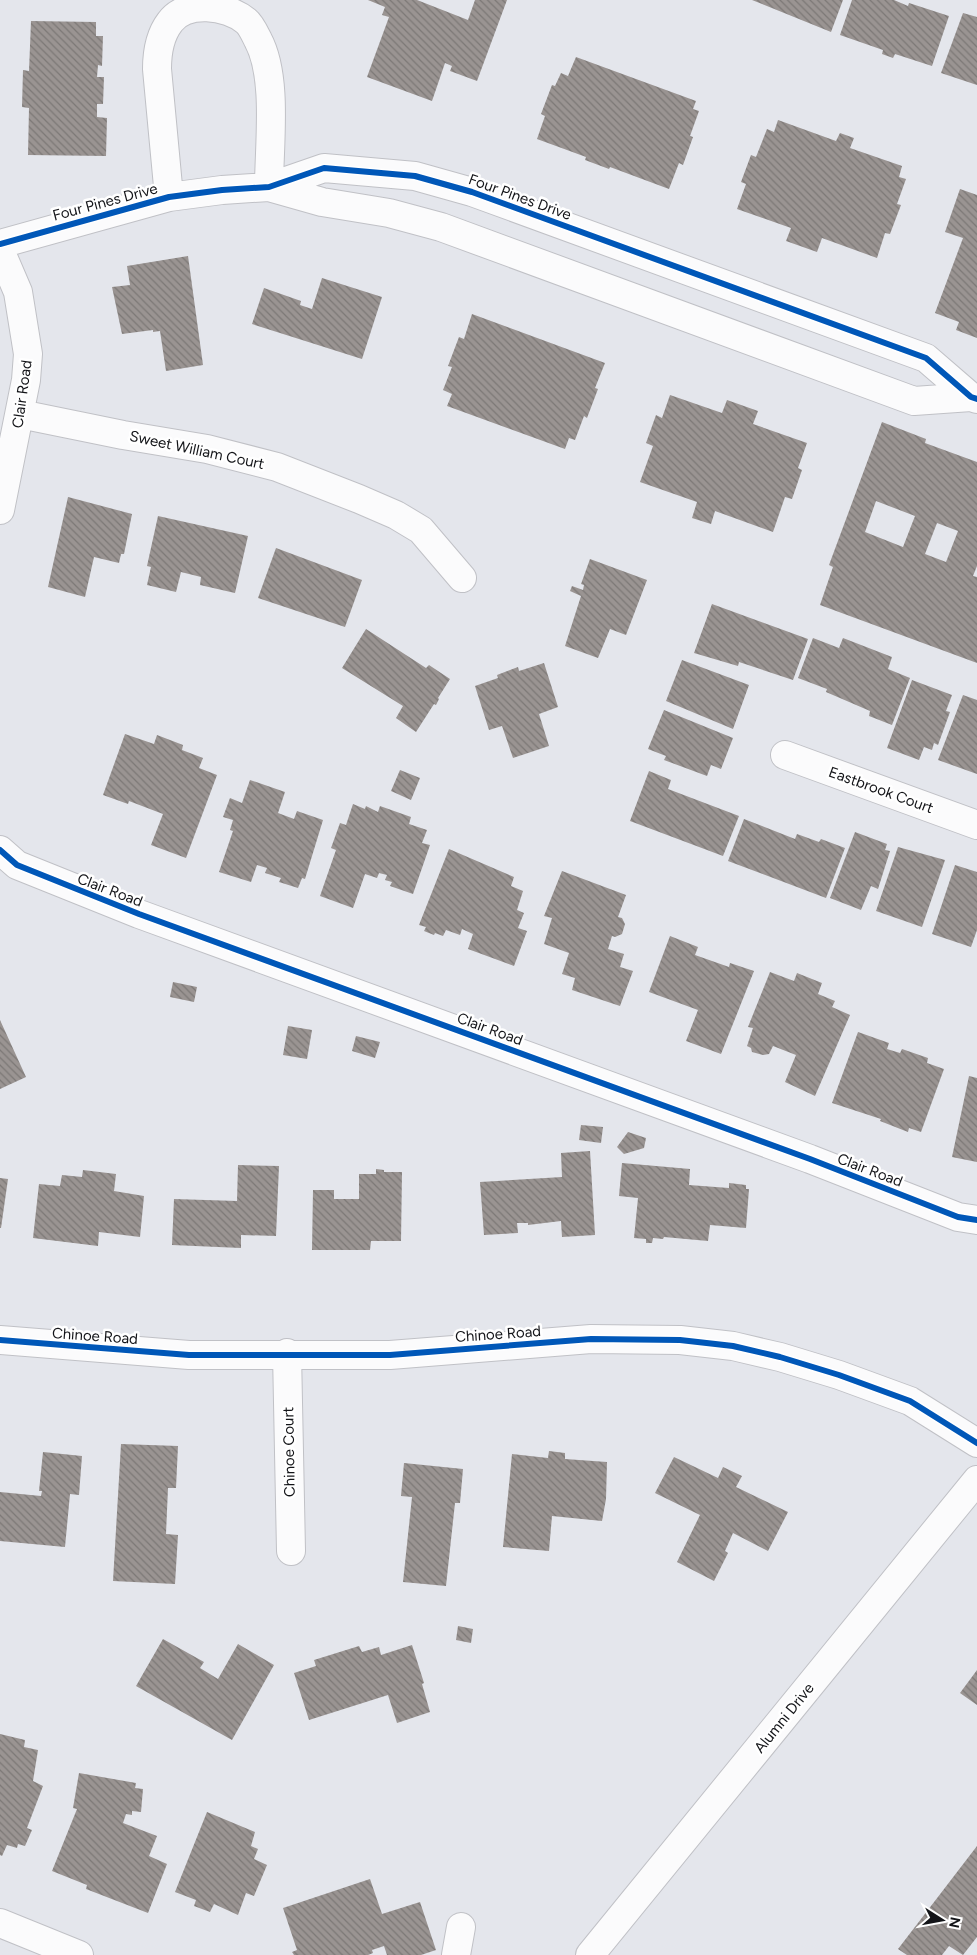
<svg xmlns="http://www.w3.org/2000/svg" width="977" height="1955" viewBox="0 0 977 1955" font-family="Figtree,sans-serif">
<defs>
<pattern id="building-back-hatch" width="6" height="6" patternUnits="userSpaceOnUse" patternTransform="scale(1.25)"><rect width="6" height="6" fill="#9a9492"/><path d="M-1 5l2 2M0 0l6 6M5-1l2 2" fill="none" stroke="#7c7876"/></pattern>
</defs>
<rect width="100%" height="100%" fill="#e4e6ec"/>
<!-- building -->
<path fill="url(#building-back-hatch)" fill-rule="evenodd" d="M368,0H417L468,20L475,0H507L477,81L450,71L452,66L445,63L432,101L367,77L389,17L382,15L385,7Z
M752,0H843L831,32Z
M852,0H894L908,6L909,3L949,16L932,66L895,54L893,58L882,54L883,50L840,35Z
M963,13L977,17V85L941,73Z
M31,21L96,22V36H103L102,66L98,65L97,77H104L103,104H97V117L107,118L106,156L28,155L29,108L22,107L23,70L29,71Z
M576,57L696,101L693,109L699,111L690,136L693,137L683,165L679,163L669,189L610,167L609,169L585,160L586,157L537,139L545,116L541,114L552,85L555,86L561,73L568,76Z
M778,120L836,141L840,133L854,138L850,148L902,166L899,177L906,179L897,204L901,205L890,234L885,233L877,258L822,238L817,252L786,241L791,228L737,209L746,184L741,182L751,155L756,157L767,129L774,132Z
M960,189L977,195V338L956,330L959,322L935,313L963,238L945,232Z
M188,256L203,365L166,371L160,331L153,332V330L122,334L112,287L130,285L127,266Z
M322,278L382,297L362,359L252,324L264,288L301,301L300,305L312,309Z
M472,314L605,363L595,388L598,389L587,418L584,416L575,440L569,438L565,449L447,406L452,394L443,390L452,367L448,366L459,337L464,339Z
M670,395L722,413L727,400L758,411L753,424L807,443L798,468L802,470L792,499L785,497L773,532L715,511L711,524L692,518L697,502L640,482L653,446L646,443L656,415L662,418Z
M882,422L926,439L925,443L977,462V566L973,576L977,577V663L820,605L833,567L829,565ZM876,501L915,516L903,547L865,532ZM937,523L958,531L946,562L925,554Z
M68,497L132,514L124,554H121L119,563L94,557L85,597L48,587Z
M158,516L248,536L235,593L200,585L201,577L181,572L176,592L147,585L151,567L147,566Z
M276,548L362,580L345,627L258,598Z
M590,559L647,580L626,635L610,629L598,658L565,646L581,596L570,591L572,586L583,590L584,585L581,584Z
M712,604L808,639L793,680L739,662L738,666L694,653Z
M366,629L426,668L429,665L450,679L438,698L439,699L436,705L434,704L416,732L396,718L403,706L342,668Z
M813,638L839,648L843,638L892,657L888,669L910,678L892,725L869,716L870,711L826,692L827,689L798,678Z
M682,660L749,685L733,729L666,701Z
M544,663L558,707L539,714L549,746L513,758L502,726L489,730L475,686L498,678L497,675L518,667L519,671Z
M912,680L952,695L946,711L950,712L938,745L934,743L932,750L924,747L919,760L887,748Z
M963,695L977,700V774L938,760Z
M664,710L733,738L721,769L711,765L707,776L664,760L666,756L648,749Z
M125,734L154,744L157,735L183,745L182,750L203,758L199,768L217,775L186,858L151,845L163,814L129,801L128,804L103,795Z
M400,770L420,778L411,800L391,791Z
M649,771L671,780L668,789L739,816L723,856L630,821Z
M250,780L285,792L278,813L294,819L297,811L323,820L305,879L302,878L298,888L279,882L281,878L265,873L267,868L257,865L251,882L219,872L233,831L230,830L233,820L223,817L230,798L242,803Z
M353,804L365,809L366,806L378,812L380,806L411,817L409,824L427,830L422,843L430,845L413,894L390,886L392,882L385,880L387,875L379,873L377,878L365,874L353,908L320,896L336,850L331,848L340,823L346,825Z
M744,819L795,839L797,834L819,842L821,839L845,848L826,898L728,861Z
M855,832L887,844L885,850L890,851L878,889L871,886L861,910L830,898Z
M898,847L945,860L922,927L876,911Z
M449,849L514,877L511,886L523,891L517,910L524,913L518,928L527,931L514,966L468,949L473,934L462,929L460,935L446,930L443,936L435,933L434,935L424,931L426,927L419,925Z
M955,865L977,872V930L971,947L932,934Z
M562,871L626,895L618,917L622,918L625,924L622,934L615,937L612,936L608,949L624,954L620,967L633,971L620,1006L572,990L575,978L562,974L569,953L544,944L552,918L544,916Z
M670,936L698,947L695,955L729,967L730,963L754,971L721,1054L686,1041L698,1010L649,992Z
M770,972L794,981L797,973L822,983L818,994L835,1001L832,1007L850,1015L815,1096L785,1082L796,1055L773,1046L769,1054L763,1055L752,1052L751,1048L747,1046L753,1028L748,1027Z
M173,982L197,987L194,1002L170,997Z
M0,1020L26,1077L0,1089Z
M288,1026L312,1030L307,1059L283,1055Z
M858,1032L889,1043L887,1049L900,1053L902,1049L928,1058L927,1063L944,1069L921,1132L909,1128L908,1132L880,1121L881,1119L832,1103Z
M356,1036L380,1042L375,1058L352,1051Z
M969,1076L977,1078V1162L952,1157Z
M581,1125L603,1127L601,1143L579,1140Z
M628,1132L646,1138L644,1148L624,1154L617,1147Z
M590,1151L595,1235L562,1237L561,1221L528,1225V1223H517L518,1233L484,1235L480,1182L562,1177L561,1153Z
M622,1163L690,1169L689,1185L729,1188V1183L746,1185V1189H749L746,1228L710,1225L708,1241L664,1237L663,1239L653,1238L652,1243H646V1239L634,1238L638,1198L619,1196Z
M238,1165L279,1166L276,1236L241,1235V1248L172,1245L174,1199L237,1201Z
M376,1169L384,1170V1172H402L401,1241H371L370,1250H312L313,1190H334V1199H359V1174H376Z
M83,1170L116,1174L114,1191L144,1196L140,1237L99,1232L98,1246L33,1238L39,1184L60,1186L62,1175L82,1177Z
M0,1178L8,1179L1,1228H0Z
M121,1444L178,1446L176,1488H168L166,1534L178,1535L175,1584L113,1581Z
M549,1451L565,1453V1459L607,1462L606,1499L602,1521L552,1516L549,1551L503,1547L512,1454L548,1458Z
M43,1452L82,1456L79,1495L70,1494L65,1547L0,1541V1492L41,1496L42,1491H39Z
M674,1457L718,1478L723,1467L742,1476L736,1487L788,1512L768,1551L733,1533L725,1551L728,1553L714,1581L677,1562L700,1515L655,1493Z
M404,1463L463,1469L460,1503H455L446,1586L403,1582L412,1497L401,1496Z
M458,1626L473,1629L471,1643L456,1640Z
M163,1639L204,1662L200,1668L218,1679L238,1644L274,1665L232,1740L136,1686Z
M412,1645L424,1683L422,1684L430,1712L397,1723L388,1695L309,1720L294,1673L316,1666L314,1660L359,1646L362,1652L379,1647L381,1655Z
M977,1670V1705L960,1693Z
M0,1734L25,1740L24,1747L38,1750L33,1781L43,1786L27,1828L32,1830L25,1846L18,1844L17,1848L7,1845L2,1856L0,1855Z
M79,1773L136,1783L135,1788L143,1789L141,1812L132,1811V1815L126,1814L123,1823L157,1836L149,1856L167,1864L148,1913L86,1889L87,1885L52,1871L77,1809L73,1808Z
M207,1812L255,1832L251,1846L258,1849L254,1859L267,1865L254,1896L246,1893L238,1915L214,1904L210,1912L194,1906L196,1900L175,1892Z
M977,1846V1937L963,1955L949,1946L942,1955H907L898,1949Z
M370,1879L382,1914L420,1902L436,1950L421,1955H387L384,1946L372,1950L373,1953L368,1955H294L292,1952L297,1950L283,1908Z"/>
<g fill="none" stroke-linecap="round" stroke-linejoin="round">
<!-- minor casing -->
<g stroke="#c0c1c6" stroke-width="30">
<path id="minor" d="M269,187L322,202L389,213L441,227L914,401L971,397
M169,197L157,69C157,53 160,35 170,22C186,0 227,5 246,21C251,25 255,34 258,40C278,77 269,145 269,187
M0,244L169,197L222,190L269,187L324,168L415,176L472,192L926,358L971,397L977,399
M0,250L18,292L28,354L26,380L0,510
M20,414L123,435L207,449L277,467L359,499L396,515L421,530L462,578
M785,755L977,825
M0,850L17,865L139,914L810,1159L958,1217L977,1220
M0,1340L189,1355H390L591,1339L680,1340L733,1346L780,1357L839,1375L910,1401L977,1443
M287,1353L291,1551
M0,1923L79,1955
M456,1955L461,1927"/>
</g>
<!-- major casing -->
<g stroke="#c0c1c6" stroke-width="30">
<path id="major" d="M590,1955L977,1480"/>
</g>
<!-- minor -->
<use href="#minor" stroke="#fbfbfc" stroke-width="28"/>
<!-- major -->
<use href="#major" stroke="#fbfbfc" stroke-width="28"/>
<!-- cycleway casing -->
<g stroke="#fff" stroke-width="9">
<path id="cycleway" d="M0,244L169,197L222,190L269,187L324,168L415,176L472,192L926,358L971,397L977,399
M0,850L17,865L139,914L810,1159L958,1217L977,1220
M0,1340L189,1355H390L591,1339L680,1340L733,1346L780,1357L839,1375L910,1401L977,1443"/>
</g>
<!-- cycleway -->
<use href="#cycleway" stroke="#0057b8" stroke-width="6"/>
</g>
<g text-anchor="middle" stroke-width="5" stroke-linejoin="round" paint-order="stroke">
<!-- street labels -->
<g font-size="15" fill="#131418" stroke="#fff">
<text transform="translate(520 197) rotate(20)" y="5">Four Pines Drive</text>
<text transform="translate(105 202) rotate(-15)" y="5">Four Pines Drive</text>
<text transform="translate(22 394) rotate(-82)" y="5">Clair Road</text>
<text transform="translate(197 450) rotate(12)" y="5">Sweet William Court</text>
<text transform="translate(881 790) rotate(20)" y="5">Eastbrook Court</text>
<text transform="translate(110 890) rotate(21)" y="5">Clair Road</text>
<text transform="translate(490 1029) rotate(20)" y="5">Clair Road</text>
<text transform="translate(870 1170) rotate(21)" y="5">Clair Road</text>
<text transform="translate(498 1334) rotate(-4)" y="5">Chinoe Road</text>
<text transform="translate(95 1336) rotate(4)" y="5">Chinoe Road</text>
<text transform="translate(289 1452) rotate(-91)" y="5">Chinoe Court</text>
<text transform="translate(784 1718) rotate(-51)" y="5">Alumni Drive</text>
</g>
</g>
<!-- north arrow -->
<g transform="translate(942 1920) rotate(101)" stroke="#ffffff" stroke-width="4" paint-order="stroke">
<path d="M0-4L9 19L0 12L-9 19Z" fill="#131418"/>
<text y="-8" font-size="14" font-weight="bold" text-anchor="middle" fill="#131418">N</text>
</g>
</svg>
